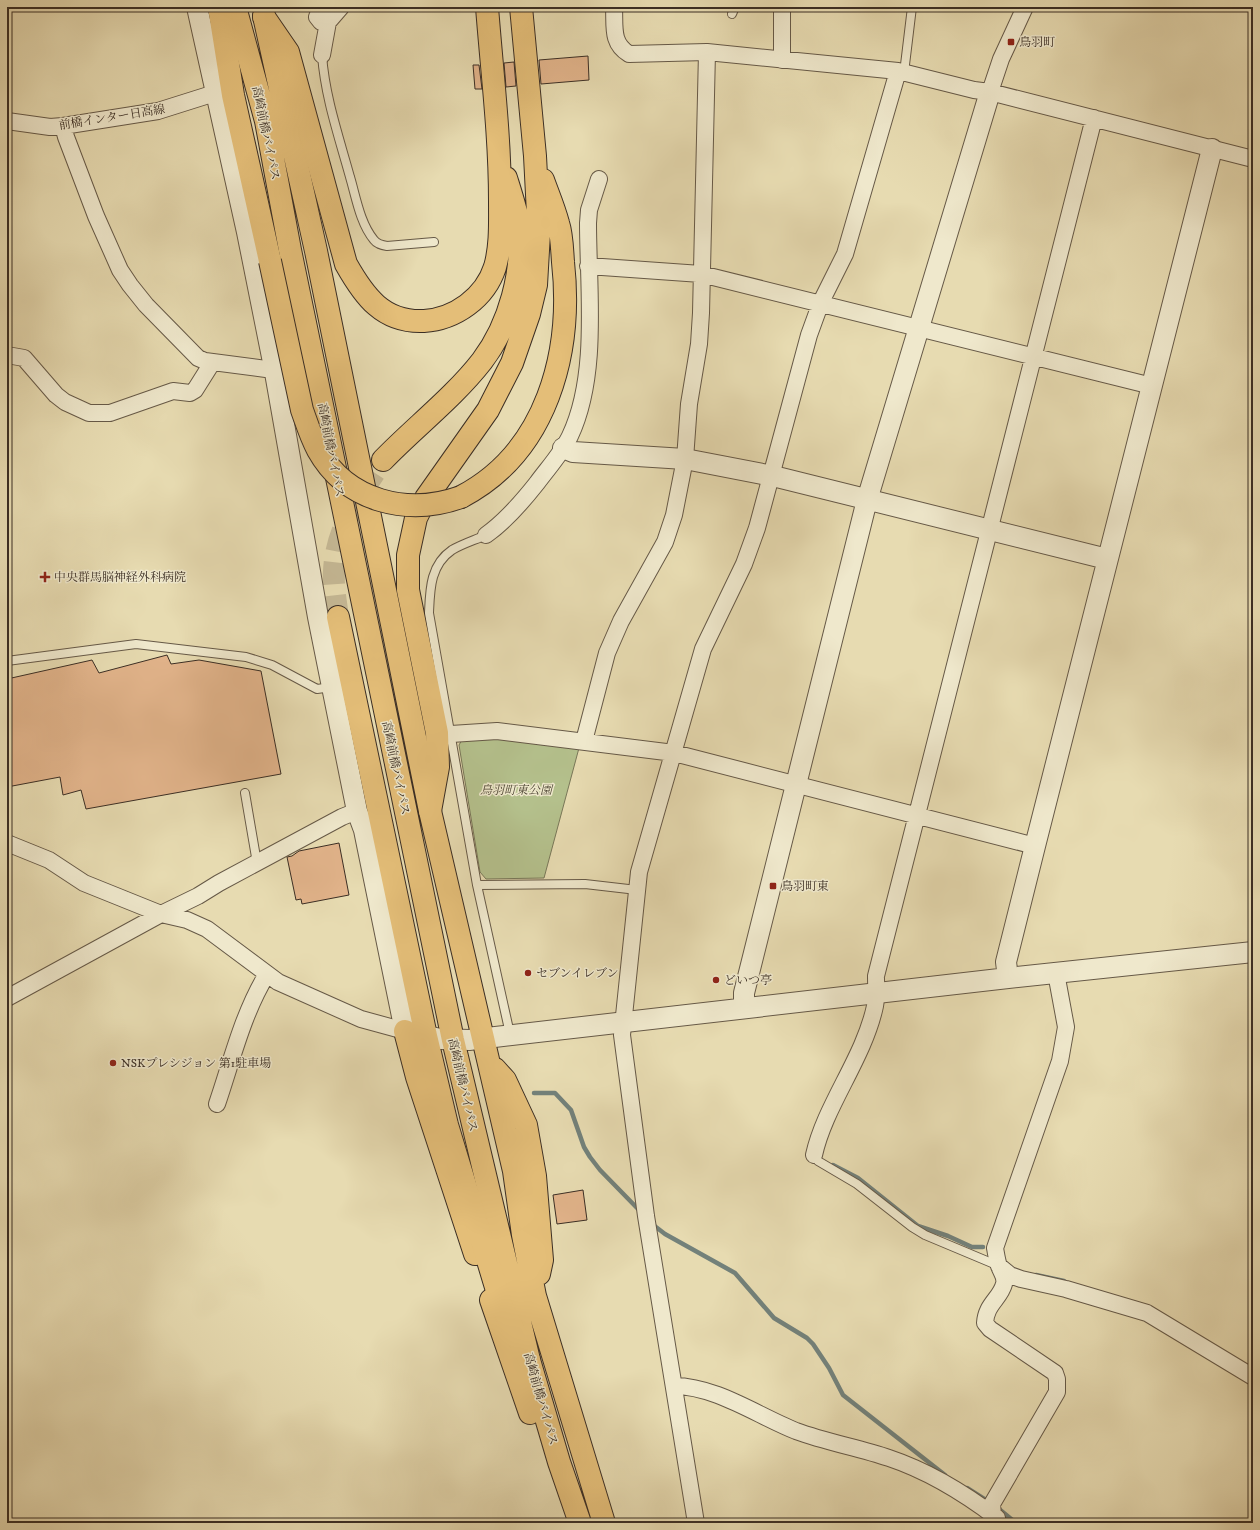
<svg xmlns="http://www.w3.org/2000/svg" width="1260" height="1530" viewBox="0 0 1260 1530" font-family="'IM FELL DW Pica','Noto Serif JP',serif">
<rect width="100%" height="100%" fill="#e7dbb1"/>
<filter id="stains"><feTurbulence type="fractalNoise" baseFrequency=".005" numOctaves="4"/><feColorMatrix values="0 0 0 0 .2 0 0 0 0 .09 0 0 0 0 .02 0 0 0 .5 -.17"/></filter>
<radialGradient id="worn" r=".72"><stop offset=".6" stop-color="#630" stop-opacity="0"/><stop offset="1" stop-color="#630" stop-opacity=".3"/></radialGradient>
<!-- green -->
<path fill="#b4c08c" stroke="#787758" d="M485,736L579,748L544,878L486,879L480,872L459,745L463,738Z"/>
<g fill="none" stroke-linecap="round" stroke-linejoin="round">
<!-- stream -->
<path stroke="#73817a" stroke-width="4.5" d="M534,1093H555L571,1110L584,1147L590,1157L600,1170L640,1211
M833,1165L858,1178L918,1226L948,1236L972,1247H983
M652,1224L665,1234L735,1273L774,1318L807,1338L813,1344L829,1368L843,1395L945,1475
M1036,1275L1064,1281
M967,1488L989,1502
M999,1509L1016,1523"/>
</g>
<!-- building -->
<path fill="#e1b38a" stroke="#3b2e24" d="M588,56L589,80L541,84L539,60Z
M514,62L516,86L506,87L504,63Z
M473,65H479L482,89H475Z
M167,655L171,664L199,660L261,671L281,774L86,809L81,790L63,795L60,777L7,787V679L92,660L99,673Z
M339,843L349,895L302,904L301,899L296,900L287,857L292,856L299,851Z
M583,1190L587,1220L557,1224L553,1195Z"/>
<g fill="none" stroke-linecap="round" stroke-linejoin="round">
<!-- motorway-tunnel -->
<path stroke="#c5b895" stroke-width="22" stroke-dasharray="22 11" stroke-linecap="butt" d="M338,617C336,602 333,586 334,571C336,528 360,495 383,460"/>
<!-- service casing -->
<g stroke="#665947" stroke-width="10">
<path id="service" d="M732,14L735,7
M322,55C325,97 339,137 350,177C356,197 360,223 374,240C377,244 381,245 387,246L434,242
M904,73L912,7
M486,535C475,540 462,544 452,550C430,565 430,590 429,613L477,885L510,1034
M7,661L136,644L246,657L272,665L317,689L332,687
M245,793L257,863
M477,885L585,884L637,890
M814,1155L818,1161L857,1184L912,1227L925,1235L999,1266"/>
</g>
<!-- minor casing -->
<g stroke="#665947" stroke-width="18">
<path id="minor" d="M321,7L317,17L321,22H328
M614,7C615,27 611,43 629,54L707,52L898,71L974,90L990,92L1253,159
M322,55L328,22L341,7
M782,60V7
M990,92L1001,59L1025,7
M7,121L50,127L63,126L158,111L215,93
M63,126L66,137L96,216L120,270L130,285L146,305L198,358L205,361L266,369L274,367
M588,266L701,274L1152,386
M7,355L24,358L56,395L65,402L89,413H110L173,391L190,393L195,390L212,363
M486,535C506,521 522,502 537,483C548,468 562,453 570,436C599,375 588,289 588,223L589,210L599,179
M451,734L497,731L674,753L1035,846
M584,741L607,653L621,621L665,542L674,515L685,459L689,404L699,344L701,313L707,52
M7,843L49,860L84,883L161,914L187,920L207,929L278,982L361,1019L405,1031
M7,998L161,914L198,896L219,883L342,817L357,811
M217,1104C232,1060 243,1013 267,974
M814,1155C825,1105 864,1058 875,1006C877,996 876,986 876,976L1094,118
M999,1266L1010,1275L1021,1279L1066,1289L1147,1313L1253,1377
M674,1386C716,1386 758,1416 796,1431C826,1442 859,1448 889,1458C928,1471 964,1493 997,1518
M696,1523L646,1216L622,1035L639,872L703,649L744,564L757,528L809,335L821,302L845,254L898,71
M999,1523L993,1515L992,1504L1057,1392V1379L1055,1373L990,1329L985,1323C986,1304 1000,1299 1004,1284C1006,1277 1001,1272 999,1266C997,1261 996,1253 995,1248L1060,1061L1066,1027L1056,973"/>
</g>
<!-- tertiary casing -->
<g stroke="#665947" stroke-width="22">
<path id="tertiary" d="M197,7L247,232L274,367L318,617L357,811L364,830L405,1031L440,1039L469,1040L1008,978L1253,952
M563,448L573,452L685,459L773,476L1107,559
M1008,978L1006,962L1035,846L1212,149
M744,1008V993L867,500L990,92"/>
</g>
<!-- trunk casing -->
<g stroke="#3b2e24" stroke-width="24">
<path id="trunk" d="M235,7L266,121L290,250L453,1040L529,1360L559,1462L580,1523
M264,16L316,251L430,811L514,1171L523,1235L535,1296L604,1523
M405,1031L417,1077L475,1254
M495,1069L505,1080L526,1125L535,1176L542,1260L539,1274
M491,1300L530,1413"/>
</g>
<!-- motorway casing -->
<g stroke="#3b2e24" stroke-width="24">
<path id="motorway" d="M219,7L233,95L270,261
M264,17L288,52L346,264C364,296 383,323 424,321C455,319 485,298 495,267C501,246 500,223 500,201C500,136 492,72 487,7
M383,460C415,427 454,397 482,361C510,324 524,271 519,225C516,209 511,194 506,178
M461,497C547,452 573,353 563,262C562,249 562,235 558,223C554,208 548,194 543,180
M338,617L426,1036L447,1125L502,1307L529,1360
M430,811L438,767L437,733L408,590V555L416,518L426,498L488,410L512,363L529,314L536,285L539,233L535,156L521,7"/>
</g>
<!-- service -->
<use href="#service" stroke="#efe8cc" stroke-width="8"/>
<!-- minor -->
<use href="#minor" stroke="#efe8cc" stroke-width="16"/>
<!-- tertiary -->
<use href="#tertiary" stroke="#efe8cc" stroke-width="20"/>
<!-- trunk -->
<use href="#trunk" stroke="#e4be78" stroke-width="22"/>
<!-- motorway -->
<use href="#motorway" stroke="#e4be78" stroke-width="22"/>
<!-- motorway-bridge casing -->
<g stroke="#3b2e24" stroke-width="24" stroke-linecap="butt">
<path id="motorway-bridge" d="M270,261L302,410C307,424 311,437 318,450C347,502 408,516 461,497"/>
</g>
<!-- motorway-bridge -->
<use href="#motorway-bridge" stroke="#e4be78" stroke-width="22"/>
</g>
<!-- markers -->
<g fill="#8f2418" stroke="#efe8cc" stroke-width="1.5">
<rect x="1007" y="38" width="8" height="8" rx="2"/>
<path d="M43 571h4v4h4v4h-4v4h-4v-4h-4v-4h4z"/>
<rect x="769" y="882" width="8" height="8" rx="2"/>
<circle cx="528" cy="973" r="4"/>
<circle cx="716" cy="980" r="4"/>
<circle cx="113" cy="1063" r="4"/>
</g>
<g text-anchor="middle" stroke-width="3" stroke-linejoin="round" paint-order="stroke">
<!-- poi labels -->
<g font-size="12" fill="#3b2e24" stroke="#efe8cc" text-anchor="start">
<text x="1019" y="46">鳥羽町</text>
<text x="54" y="581">中央群馬脳神経外科病院</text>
<text x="781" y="890">鳥羽町東</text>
<text x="536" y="977">セブンイレブン</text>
<text x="724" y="984">どいつ亭</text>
<text x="121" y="1067">NSKプレシジョン 第1駐車場</text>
</g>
<!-- street labels -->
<g font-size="12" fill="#3b2e24" stroke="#efe8cc">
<text transform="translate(112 117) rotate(-9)" y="4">前橋インター日高線</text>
<text transform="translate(266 133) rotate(78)" y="4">高崎前橋バイパス</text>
<text transform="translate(331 450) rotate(79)" y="4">高崎前橋バイパス</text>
<text transform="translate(396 768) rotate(78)" y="4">高崎前橋バイパス</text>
<text transform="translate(463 1085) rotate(77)" y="4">高崎前橋バイパス</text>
<text transform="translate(541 1399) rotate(74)" y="4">高崎前橋バイパス</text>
</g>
<!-- park labels -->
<g font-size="12" font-style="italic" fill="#534b39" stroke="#efe8cc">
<text x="516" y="794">鳥羽町東公園</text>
</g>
</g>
<!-- margin -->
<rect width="1260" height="1530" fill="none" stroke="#e7dbb1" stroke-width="24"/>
<rect x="8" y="8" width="1244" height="1514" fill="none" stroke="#3b2e24" stroke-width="2"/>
<rect x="12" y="12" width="1236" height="1506" fill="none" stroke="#3b2e24"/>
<rect width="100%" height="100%" filter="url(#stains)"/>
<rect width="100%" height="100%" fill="url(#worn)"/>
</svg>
